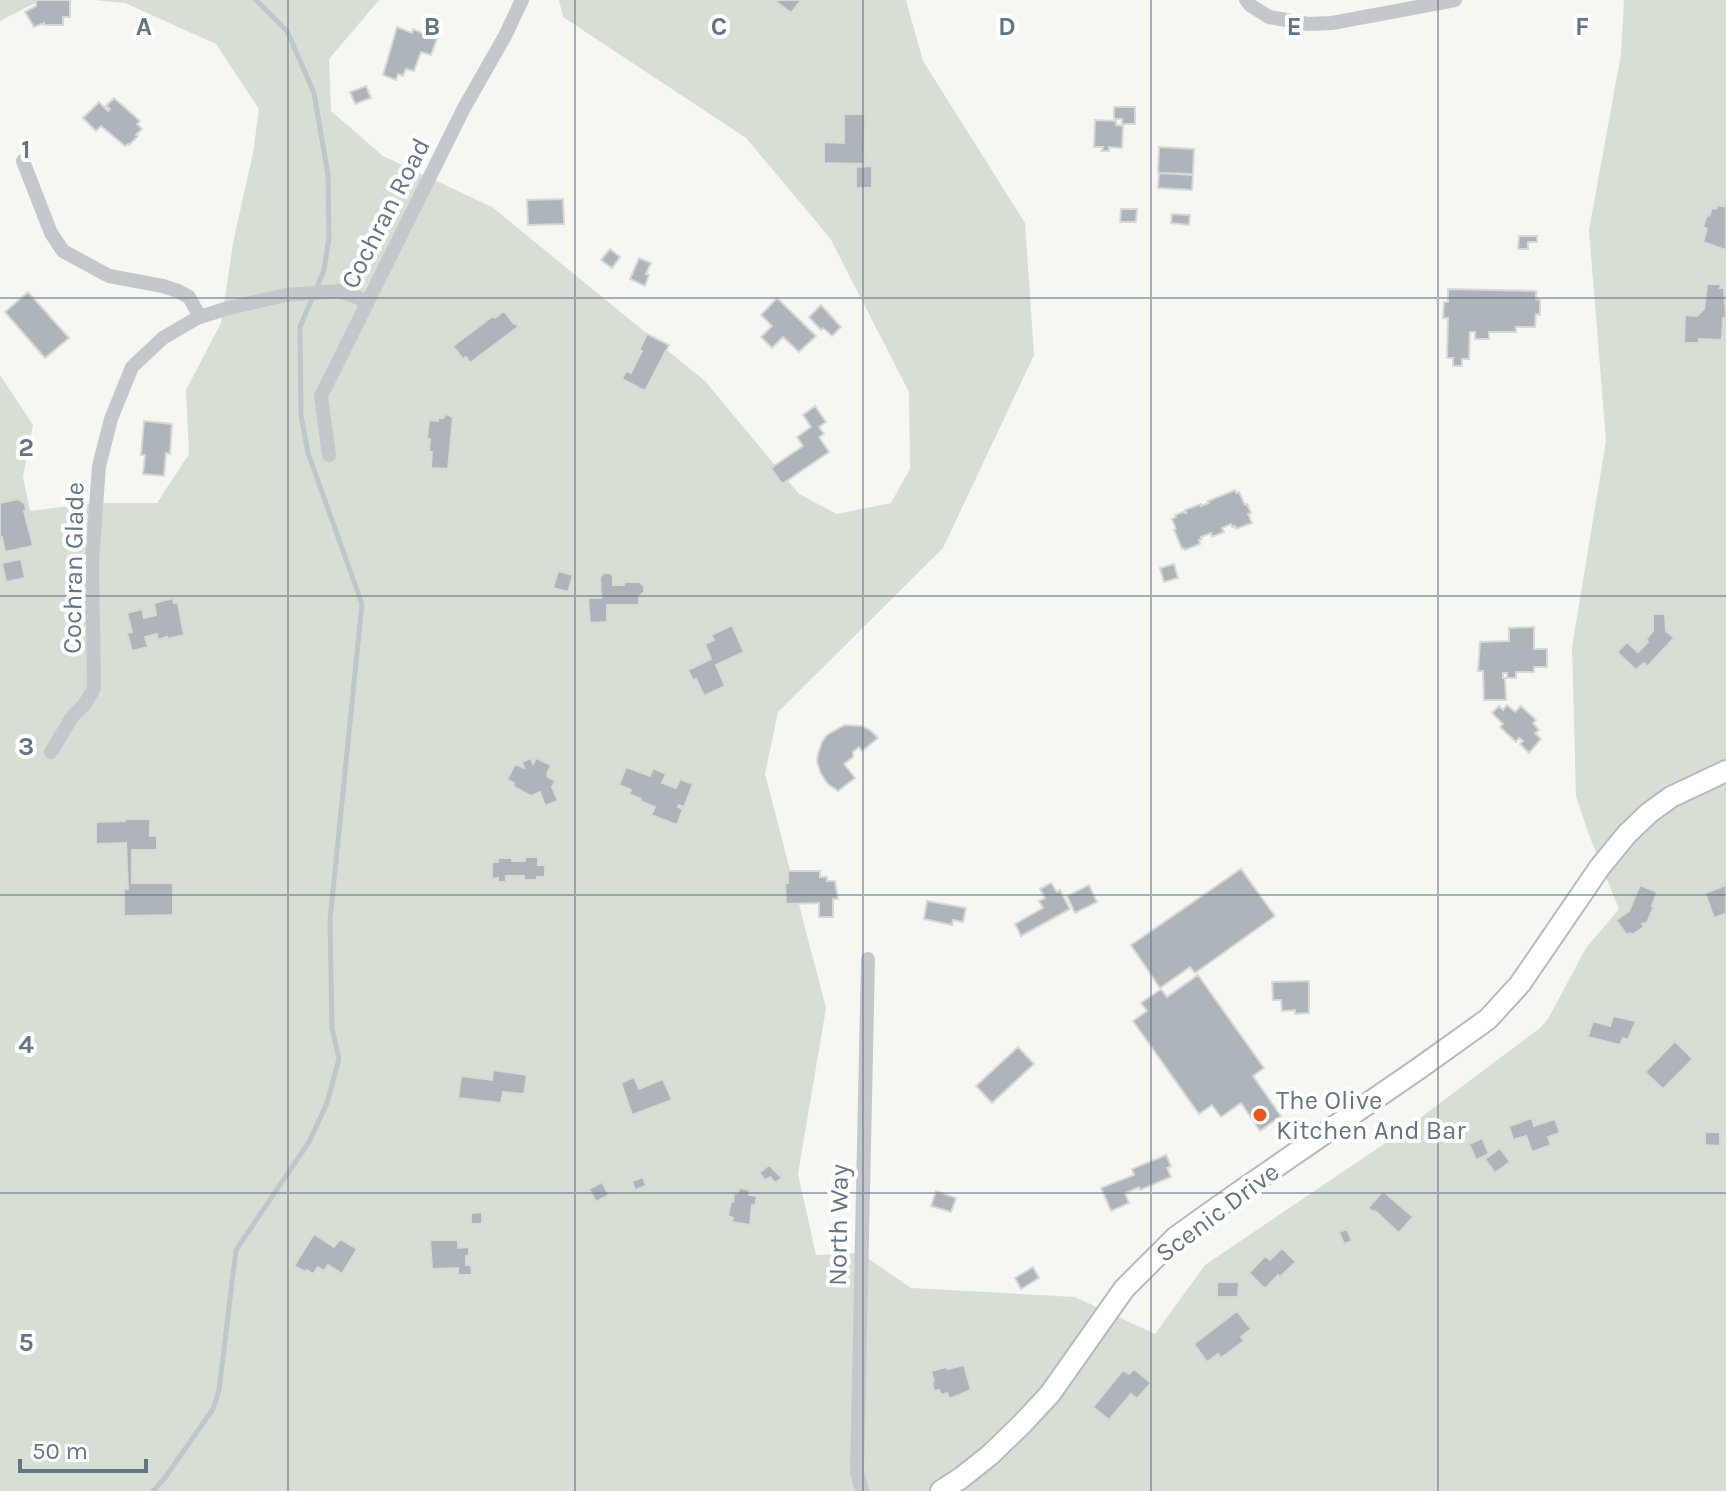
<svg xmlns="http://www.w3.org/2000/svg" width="1726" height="1491" viewBox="0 0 1726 1491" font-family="Karla,sans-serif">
<rect width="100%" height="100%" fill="#f6f6f3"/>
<!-- green -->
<path fill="#d7ded4" d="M0,0H41L0,21Z
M94,0H379L329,59L331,111L383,156L492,207L705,381L799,494L837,514L891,503L910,469L909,392L830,238L746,138L563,17L559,0H906L923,61L1025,223L1034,355L943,548L778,712L765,774L826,1008L798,1174L816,1255L860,1253L911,1288L1075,1297L1155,1334L1205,1265L1399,1134L1540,1028L1548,1019L1586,948L1619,909L1589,835L1576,796L1572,647L1606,441L1589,230L1621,54L1624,2L1623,0H1726V1491H0V375L33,425L23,477L30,511L94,503H157L189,454L186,390L221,323L234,238L253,153L259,109L216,44L125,3Z"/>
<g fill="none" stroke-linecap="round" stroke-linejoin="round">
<!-- stream -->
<path stroke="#bdc8cd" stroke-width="5" d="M153,1491L164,1479L213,1409L219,1390L236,1250L309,1142L327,1103L339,1059L332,1028L330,920L362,604L308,453L301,415L300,327L324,270L329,238L328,175L314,93L287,31L256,0"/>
</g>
<!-- building -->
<path fill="#adb4ba" stroke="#d8d8d5" stroke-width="2" d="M32,0H70V17H63V25H44V23L34,27L25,12L36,6V1Z
M774,0H801L791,13Z
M397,27L412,33L413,29L437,39L431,55L421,52L414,71L406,69L403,76L398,74L396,80L383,75Z
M366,86L371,98L355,104L350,92Z
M114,98L140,121L137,124L142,129L136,135L138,136L129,145L128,144L125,146L101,126L96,131L83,118L99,102L108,111L110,109L106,106Z
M1114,107H1135V124H1122V119H1114Z
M844,114H865L864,164L824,163V142L844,143Z
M1095,120L1116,121V125L1123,126L1122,148L1109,147V151H1102L1103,147H1094Z
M1159,147L1194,149L1193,174L1158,173Z
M872,166V188H856V167Z
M1159,173L1193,175L1192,190L1158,188Z
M563,199L564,224L528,225L527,200Z
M1718,205L1726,207V250L1703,242L1707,229L1703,227L1707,215L1709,216L1712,208L1716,209Z
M1121,209H1137L1136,222H1120Z
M1172,214L1190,215L1189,225L1171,223Z
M1519,236H1537V242H1528V249H1518Z
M610,249L620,257L612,268L601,260Z
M639,258L651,263L646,274L649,275L645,286L630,279Z
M1707,284H1721L1720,288H1724L1726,318H1723L1722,340L1699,339V343H1684L1685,315L1697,316L1704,309Z
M1448,289L1536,291V299L1540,300V315L1536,314L1535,327H1516V332H1489V339H1475V332H1470L1469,359H1462V366H1453V358H1447L1448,318H1443L1444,302H1448Z
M28,292L69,338L45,358L5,312Z
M777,298L816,336L799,352L783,337L772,348L761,337L772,326L761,315Z
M821,305L841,327L832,336L823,328L821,330L809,317Z
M504,311L514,324L516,323L518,327L470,363L466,357L463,359L453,346L493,316L495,318Z
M647,334L669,345L645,391L622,379L626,371L631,373L642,351L639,350Z
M815,406L826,422L819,427L824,434L819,437L829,452L782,484L771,468L803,446L797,437L811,427L803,415Z
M446,414L453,417L448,469L431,468L432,452H429L430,439H427L429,420L438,421V418H443Z
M144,421L172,424L170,454L166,453L164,476L143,474L145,455H141Z
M1235,490L1236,493L1239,492L1245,505L1247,504L1251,513L1248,514L1252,523L1236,529L1235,526L1232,527L1231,524L1222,528L1224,532L1212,537L1211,533L1201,537L1202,539L1199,540L1200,544L1185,550L1184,548L1182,549L1174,530L1176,529L1172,519L1176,517L1175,515L1183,512L1186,513L1185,510L1201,504V506L1209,503L1208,501Z
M18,499L25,504L26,511H24L33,546L5,552L2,537H0V503Z
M21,559L25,578L6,582L2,563Z
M1174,564L1178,578L1164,582L1160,568Z
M558,571L573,575L568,592L553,588Z
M604,573H610L613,577V585H624V582H639L644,586V592L639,597V605H607V622L590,623L588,598H601L600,577Z
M173,598L174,603H178L184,635L167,639V637L158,640L157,634L145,637L148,647L132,651L127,633L132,632L127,613L142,609L144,618L156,615L154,603Z
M1653,614H1665L1666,631L1674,638L1647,667L1644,663L1636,670L1617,652L1627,642L1638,652L1648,642L1646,639L1653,631Z
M732,625L744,652L716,665L725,686L704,696L696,679L693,681L688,670L711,659L705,644L714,640L711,635Z
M1534,627V649H1547V667H1534V672H1516V678H1507V673H1503V678H1505L1506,700H1484L1483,671H1478L1480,642L1509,641V628Z
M1507,705L1515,712L1521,706L1536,720L1533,723L1539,730L1535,733L1541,739L1529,753L1520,744L1523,741L1519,738L1516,742L1500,727L1503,724L1492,713L1499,706L1503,710Z
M845,725L862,726L870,730L878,738L862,751L859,747L853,752V757L844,764L855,778L838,791L828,784L821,774L817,762L818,754L822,742L827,735Z
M531,758L533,764L536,758L551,765L547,774L548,777L555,781L552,787L558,801L545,806L540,792L531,796L513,786L514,783L507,780L515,764L524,768L522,762Z
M626,767L650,776L653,768L666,774L662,783L676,788L680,779L693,784L684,807L679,805L678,807L683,809L677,825L651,815L655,807L640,801L641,799L629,794L631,790L619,785Z
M125,819H150V836H157V850H132V883H173V915L124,916V889H128L126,843L96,844V822L125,821Z
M525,857H538V865H545V877H537V880H524V876H506V882H498V878L492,879V862H498V858H512V861H525Z
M1241,869L1275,916L1195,973L1190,967L1160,988L1131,945Z
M788,871H820V877H827V881H835L838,899H833V917H819V903L786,904L785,883H788Z
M1051,883L1057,892L1060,890L1070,909L1021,936L1015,924L1043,908L1039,901L1045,898L1040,889Z
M1089,885L1097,902L1075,913L1067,896Z
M1640,885L1657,892L1652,906H1654L1647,923L1642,924L1644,927L1632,935L1630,933L1627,935L1616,920L1629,911Z
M1726,885V914L1714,918L1705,893Z
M927,901L966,908L963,922L953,920L952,925L924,919Z
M1198,975L1264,1068L1253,1076L1281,1116L1260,1131L1241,1103L1221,1117L1212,1105L1199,1114L1133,1021L1147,1011L1141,1003L1161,989L1167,997Z
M1309,981V1013L1295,1014V1010L1282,1011L1281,1000H1273L1272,982Z
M1613,1016L1636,1021L1628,1040L1623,1038L1620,1045L1588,1037L1593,1021L1610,1026Z
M1675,1041L1693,1059L1663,1089L1645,1072Z
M1018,1047L1034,1064L992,1103L976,1086Z
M493,1070L527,1075L524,1094L503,1092L501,1103L458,1098L461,1076L492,1080Z
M634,1077L639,1089L663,1079L672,1100L632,1115L621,1083Z
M1532,1118L1534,1126L1555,1119L1560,1133L1548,1137L1551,1145L1532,1152L1526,1136L1513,1140L1509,1126Z
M1705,1132H1720V1146L1705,1145Z
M1482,1138L1489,1154L1476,1160L1469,1144Z
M1500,1148L1510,1162L1495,1173L1485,1159Z
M1166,1155L1171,1166L1167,1168L1171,1177L1140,1190L1139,1187L1125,1193L1129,1203L1111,1211L1101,1188L1134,1175L1132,1169Z
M769,1165L782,1178L775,1183L770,1177L765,1180L759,1173Z
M643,1177L646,1186L635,1190L632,1181Z
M602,1182L609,1195L596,1202L589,1189Z
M739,1188L750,1190L749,1195L757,1196L755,1206L752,1205L750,1225L732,1222L733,1218L728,1216L731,1201L733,1202L734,1193H738Z
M936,1191L956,1198L951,1212L931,1206Z
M1383,1191L1413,1217L1399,1233L1375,1211L1374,1212L1368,1208Z
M482,1212V1224H471V1213Z
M1347,1229L1352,1241L1344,1244L1339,1232Z
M314,1234L334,1247L340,1239L357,1249L342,1274L328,1265L324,1271L318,1267L313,1274L307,1270L305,1272L294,1266Z
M430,1240H458V1248L469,1247V1256H466V1265H471L472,1275H458V1268L432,1269Z
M1282,1248L1296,1262L1280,1277L1278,1275L1265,1289L1249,1273L1265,1256L1270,1260Z
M1033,1267L1039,1278L1021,1289L1015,1278Z
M1217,1282H1239L1238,1297H1217Z
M1237,1311L1251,1329L1241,1337L1244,1341L1221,1358L1218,1354L1207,1362L1194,1344Z
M964,1365L971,1390L949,1399L947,1393L941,1395L939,1390L934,1391L932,1382L934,1381L931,1371L946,1367L947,1369Z
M1134,1369L1151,1383L1137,1399L1131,1394L1109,1420L1093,1407L1123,1370L1129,1374Z"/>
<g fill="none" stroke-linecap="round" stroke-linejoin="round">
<!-- secondary casing -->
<g stroke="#b6bbc0" stroke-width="24">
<path id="secondary" d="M941,1491L961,1478L990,1455L1022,1424L1050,1394L1124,1289L1176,1237L1235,1195L1421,1067L1488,1019L1520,984L1600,867L1627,834L1649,813L1671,797L1726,771"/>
</g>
<!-- street -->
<path stroke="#c4c8cb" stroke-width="14" d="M1246,0L1250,5L1269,17L1308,24L1332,23L1455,0
M23,161L51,233L63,251L109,276L163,286L178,291L189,297L200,317
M329,455L321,396L464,108L505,36L522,0
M51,752L72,717L85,704L94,688L92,561L99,466L111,419L132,367L163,338L197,318L225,309L285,295L339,291L367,301
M862,1491L857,1472L868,959"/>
<!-- secondary -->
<use href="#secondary" stroke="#fff" stroke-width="20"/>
</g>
<!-- grid -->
<path fill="none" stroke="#647585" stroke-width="2" stroke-opacity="0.55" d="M288,0V1491M575,0V1491M863,0V1491M1151,0V1491M1438,0V1491M0,298H1726M0,596H1726M0,895H1726M0,1193H1726"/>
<!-- markers -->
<circle fill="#ea561f" stroke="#fff" stroke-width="3" cx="1260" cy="1115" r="8"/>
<g text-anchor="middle" stroke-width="8" stroke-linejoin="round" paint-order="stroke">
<!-- street labels -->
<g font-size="26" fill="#647585" stroke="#fff">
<text transform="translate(385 213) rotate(-63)" y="9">Cochran Road</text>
<text transform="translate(73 568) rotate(-89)" y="9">Cochran Glade</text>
<text transform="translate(1217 1212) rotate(-37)" y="9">Scenic Drive</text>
<text transform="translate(838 1225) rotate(-89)" y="9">North Way</text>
</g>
<!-- poi labels -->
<g font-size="26" fill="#647585" stroke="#fff" text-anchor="start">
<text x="1276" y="1109">The Olive<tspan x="1276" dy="30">Kitchen And Bar</tspan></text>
</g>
</g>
<g font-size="26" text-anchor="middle" font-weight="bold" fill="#647585" stroke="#fff" stroke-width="8" stroke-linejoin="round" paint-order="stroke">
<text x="144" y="35">A</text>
<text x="432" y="35">B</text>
<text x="719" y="35">C</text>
<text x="1007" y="35">D</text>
<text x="1294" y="35">E</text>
<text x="1582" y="35">F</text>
<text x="26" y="158">1</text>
<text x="26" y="456">2</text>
<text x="26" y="755">3</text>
<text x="26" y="1053">4</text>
<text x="26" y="1351">5</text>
</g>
<!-- scale -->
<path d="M20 1459v12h126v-12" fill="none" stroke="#647585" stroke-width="4"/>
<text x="32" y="1459" font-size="24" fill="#647585" stroke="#ffffff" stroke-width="6" paint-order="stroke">50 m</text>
</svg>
